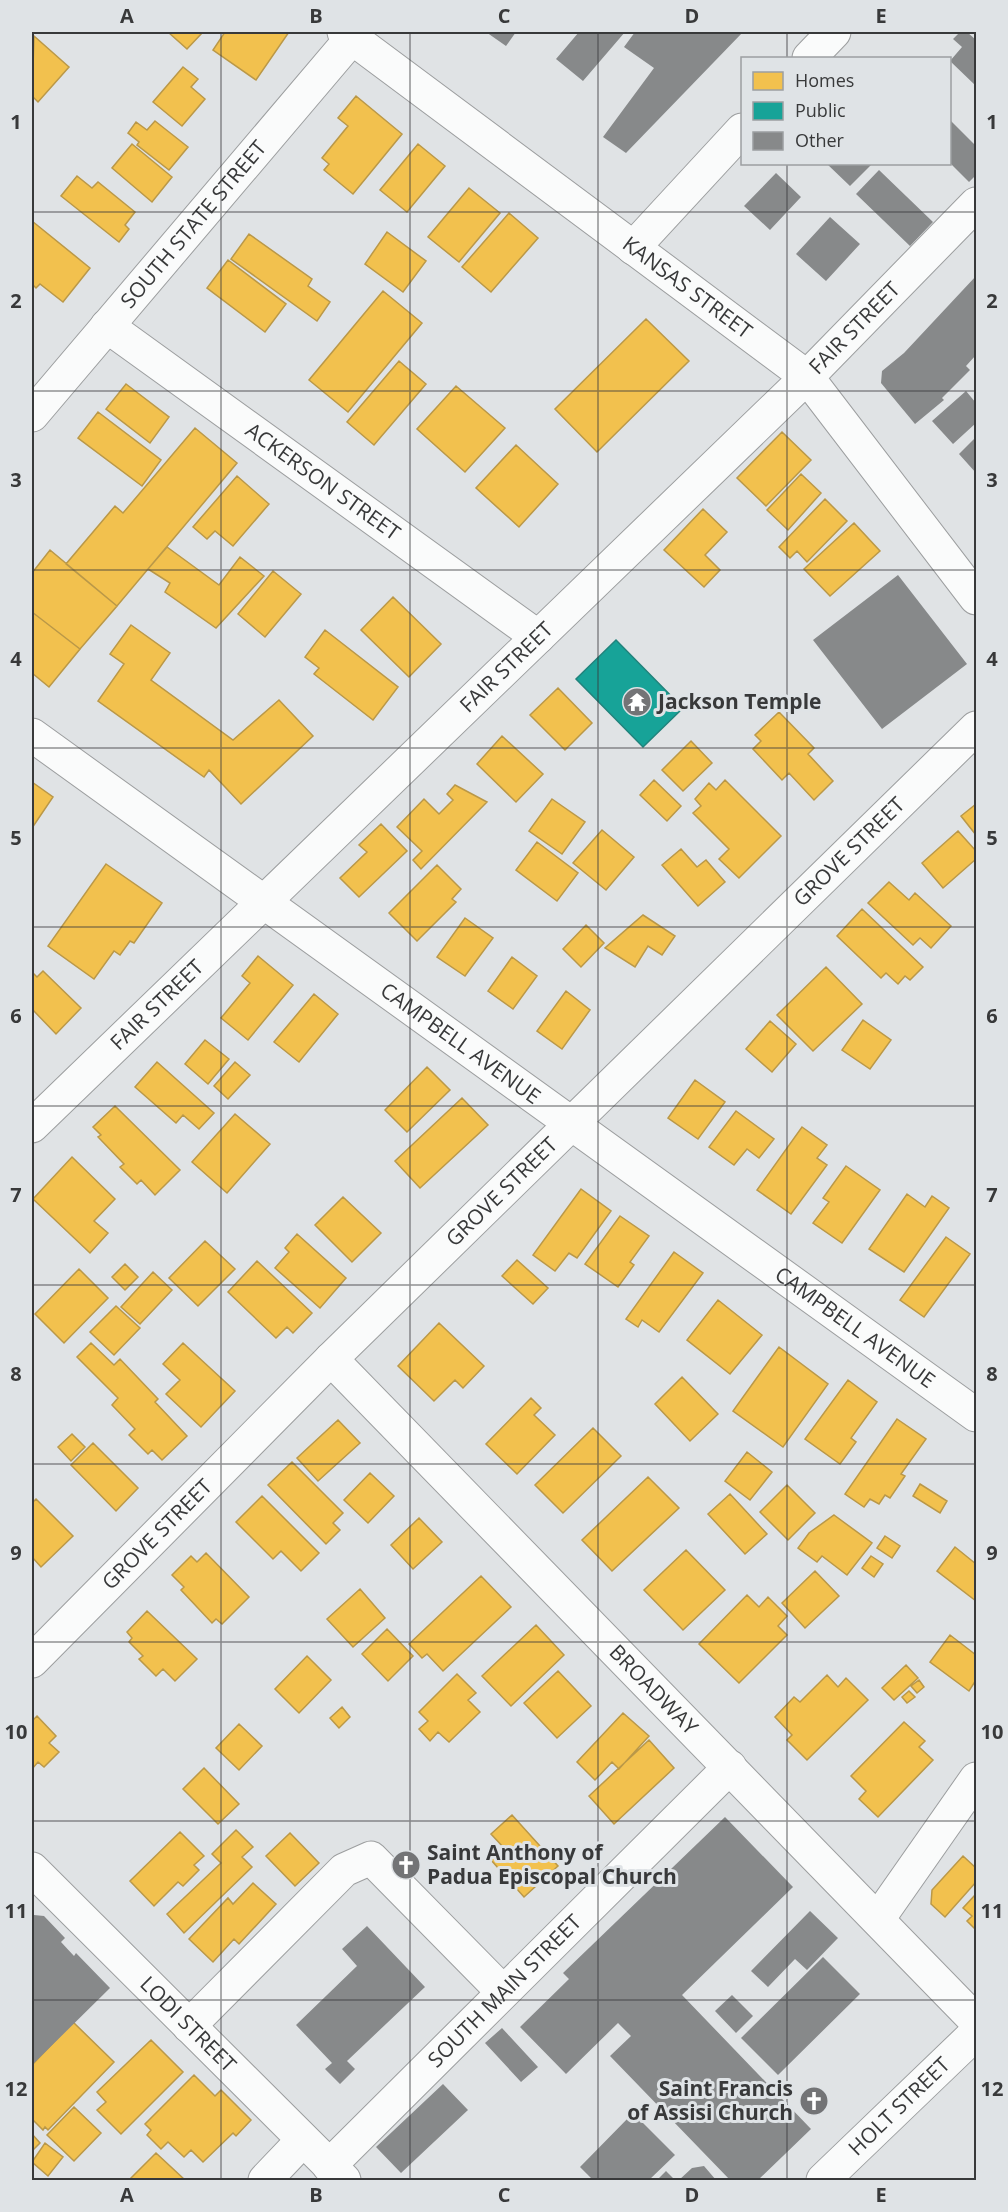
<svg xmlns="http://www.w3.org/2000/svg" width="1008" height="2212" viewBox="0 0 1008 2212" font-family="'Open Sans',sans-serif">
<rect width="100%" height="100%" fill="#e0e3e5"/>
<!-- homes -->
<path fill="#f2c14e" stroke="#ba9848" stroke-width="1.5" d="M168,32H203L187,49Z
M225,32H289L256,80L213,50Z
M34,36L69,67L38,102L32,96Z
M183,67L198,79L191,87L205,99L182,126L153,102Z
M356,96L402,134L353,194L324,170L329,164L322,158L348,126L338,118Z
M155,121L188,147L169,170L137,145L139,142L128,133L136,122L147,130Z
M132,144L172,177L152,202L112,168Z
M418,144L445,166L407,212L380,190Z
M77,176L92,188L98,182L135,212L125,225L129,229L119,242L61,196Z
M469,188L500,213L459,262L428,237Z
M509,213L538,238L491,292L462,267Z
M32,221L90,268L63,302L40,284L36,288L32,284Z
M387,232L426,261L403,292L365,264Z
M249,234L312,279L308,286L330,302L317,321L231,259Z
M228,260L286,304L265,332L207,288Z
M383,291L422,323L348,412L309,380Z
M646,319L689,361L597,452L555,409Z
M399,361L426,384L374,445L347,422Z
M126,384L169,417L150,443L106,409Z
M456,386L505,428L465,472L417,429Z
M98,412L161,460L142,486L78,438Z
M195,428L237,463L117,606L66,564L115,506L123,513Z
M782,432L811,460L766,506L737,478Z
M516,445L558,484L519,527L476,488Z
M801,474L821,493L788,530L767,510Z
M237,476L269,504L233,546L215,531L207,539L193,527Z
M825,499L847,521L807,562L797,551L790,558L779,547Z
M703,509L727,532L705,555L720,570L704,587L664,550Z
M854,523L880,551L830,596L804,569Z
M167,547L219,585L240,557L264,576L216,628L165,592L170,583L148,569Z
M50,550L117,606L80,649L32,612V573Z
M273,571L301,594L265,637L238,614Z
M393,597L441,644L409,677L361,630Z
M32,612L80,649L49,687L32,673Z
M131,625L170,653L151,680L233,740L279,700L313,736L241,804L209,770L204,777L98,701L124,664L110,654Z
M325,630L398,687L373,720L314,674L319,668L305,657Z
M558,688L592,723L565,750L530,715Z
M779,712L814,748L808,754L833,781L814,800L789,773L782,780L753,749L761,741L755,735Z
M502,736L543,774L516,802L477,764Z
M691,741L712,763L683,791L662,770Z
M654,780L681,806L667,821L640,795Z
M725,780L781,836L739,878L719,859L729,849L693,813L701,806L695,799L709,783L716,790Z
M32,782L53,797L32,828Z
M455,785L487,802L421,869L413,860L422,851L397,827L424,799L439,814L453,800L447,794Z
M552,799L585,822L562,854L529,831Z
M976,804V835L961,816Z
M381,824L407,851L359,897L340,878L367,852L359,845Z
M602,830L634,857L606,890L573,863Z
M958,831L976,851V859L943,888L922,863Z
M537,842L578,873L557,901L516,870Z
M681,849L697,867L706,860L725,882L698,906L662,865Z
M106,864L162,903L134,943L130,941L120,955L114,951L94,979L48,946Z
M437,865L461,889L452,899L456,902L417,941L389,913Z
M889,882L909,900L915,893L951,926L931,948L920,938L913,945L868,903Z
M862,909L923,967L910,980L905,976L898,984L886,973L881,978L837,936Z
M643,915L675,936L662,955L648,946L635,967L605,948Z
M465,918L493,938L465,976L437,957Z
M586,925L604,943L581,967L563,949Z
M258,956L293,985L248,1040L221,1018L250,983L242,976Z
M512,957L537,976L513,1009L488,991Z
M826,967L862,1004L813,1051L777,1015Z
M43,971L81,1008L56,1034L32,1009V972L37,977Z
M566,991L590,1010L562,1049L537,1031Z
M314,994L338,1014L299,1062L274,1042Z
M863,1020L891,1040L870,1069L842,1050Z
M770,1021L796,1044L772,1072L746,1049Z
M205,1040L229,1059L208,1084L185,1064Z
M157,1062L214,1113L199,1129L183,1115L176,1123L135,1087Z
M235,1062L250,1075L228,1099L214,1086Z
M427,1067L450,1090L407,1132L385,1110Z
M695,1080L725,1102L698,1139L668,1118Z
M462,1098L488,1125L420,1188L395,1161Z
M115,1106L180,1170L155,1195L141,1180L137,1184L120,1167L124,1164L98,1137L101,1135L93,1127Z
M736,1111L774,1139L759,1158L747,1149L734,1165L709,1147Z
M235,1114L270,1144L227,1193L192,1162Z
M802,1127L827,1145L817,1158L827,1165L791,1214L757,1190Z
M72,1157L115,1199L94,1221L108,1233L90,1253L33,1199Z
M846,1166L880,1190L842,1243L813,1223L829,1202L823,1198Z
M581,1189L611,1211L577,1258L569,1253L555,1271L533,1255Z
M907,1194L925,1207L932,1196L949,1208L904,1272L869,1249Z
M343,1197L381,1233L352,1262L315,1225Z
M620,1216L649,1236L630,1262L634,1265L618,1287L585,1264Z
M297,1234L346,1278L320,1308L275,1268L289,1252L285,1248Z
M946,1237L970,1254L924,1317L900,1300Z
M205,1241L235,1269L198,1306L169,1278Z
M674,1252L703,1273L659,1332L642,1320L638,1327L626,1319Z
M517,1260L548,1288L533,1304L502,1276Z
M257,1261L312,1313L293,1333L287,1327L276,1338L228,1292Z
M125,1264L138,1277L125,1290L112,1277Z
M79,1269L108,1298L64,1343L35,1314Z
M153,1272L172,1290L140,1324L121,1307Z
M718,1300L762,1335L730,1374L687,1340Z
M116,1306L140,1328L114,1355L90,1332Z
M439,1323L484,1366L463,1388L455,1380L434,1401L398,1366Z
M91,1343L114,1365L120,1359L158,1399L155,1402L187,1436L162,1460L152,1450L148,1454L129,1435L135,1429L112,1405L118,1398L77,1357Z
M183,1343L235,1391L201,1427L166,1394L180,1380L163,1364Z
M779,1347L828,1384L783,1447L733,1411Z
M682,1377L718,1414L690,1441L655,1404Z
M848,1380L877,1402L851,1438L856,1442L840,1464L805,1439Z
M531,1398L541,1408L534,1415L555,1435L517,1474L486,1444Z
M897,1419L926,1439L901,1474L905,1476L890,1498L885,1495L879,1504L870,1499L864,1507L845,1494Z
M338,1420L360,1443L318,1481L297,1458Z
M593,1428L621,1456L563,1513L535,1485Z
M72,1434L85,1447L71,1461L58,1447Z
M93,1443L138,1488L116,1511L71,1465Z
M747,1452L772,1472L750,1500L725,1481Z
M292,1462L343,1513L333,1523L340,1530L326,1544L268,1485Z
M370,1473L394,1496L368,1523L344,1500Z
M648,1477L679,1508L612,1571L582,1540Z
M920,1484L947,1501L940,1513L913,1496Z
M787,1485L815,1513L788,1540L760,1512Z
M730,1494L767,1534L745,1554L708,1514Z
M262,1496L319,1553L301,1571L281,1551L273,1559L236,1522Z
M36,1499L73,1536L41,1567L32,1557V1503Z
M834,1515L872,1543L847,1575L822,1556L817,1562L798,1548L809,1533Z
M419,1518L442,1542L413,1569L391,1545Z
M885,1536L900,1546L892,1558L877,1548Z
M955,1547L976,1564V1601L937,1571Z
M686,1550L725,1590L683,1630L644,1590Z
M206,1553L249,1597L222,1624L216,1619L212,1623L181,1590L184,1587L172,1575L191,1556L197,1562Z
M871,1556L883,1564L874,1577L862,1568Z
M815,1571L839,1596L805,1628L782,1603Z
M481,1576L511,1607L443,1671L427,1654L422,1658L409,1644Z
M360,1589L385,1618L353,1647L327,1619Z
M747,1595L759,1607L768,1597L787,1616L778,1626L787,1635L739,1683L699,1644Z
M147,1611L197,1659L175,1681L163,1669L156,1676L139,1659L143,1656L129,1642L132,1638L127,1632Z
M536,1625L564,1655L511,1706L482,1676Z
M387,1629L413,1656L388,1681L362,1654Z
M950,1635L976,1655V1680L969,1691L930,1662Z
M307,1656L331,1680L299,1713L275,1689Z
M906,1665L918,1678L894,1700L882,1688Z
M558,1671L591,1706L557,1738L524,1703Z
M457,1674L476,1693L468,1700L480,1712L449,1742L438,1732L430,1741L419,1729L428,1721L419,1712Z
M827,1675L838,1687L846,1678L868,1700L807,1760L787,1740L792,1735L775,1717L794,1697L800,1702Z
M919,1680L924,1687L917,1693L911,1686Z
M909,1691L915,1697L907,1703L902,1697Z
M342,1707L350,1717L339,1728L330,1718Z
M623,1713L649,1736L619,1769L612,1762L595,1780L577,1762Z
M37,1716L56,1736L49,1743L59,1752L44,1767L38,1762L32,1769V1721Z
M904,1722L925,1741L919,1747L933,1760L878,1817L859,1799L866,1791L851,1776Z
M239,1724L262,1746L239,1770L216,1748Z
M649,1740L674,1768L614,1824L589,1796Z
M204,1768L239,1804L218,1824L183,1789Z
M512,1815L558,1866L524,1897L491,1860L504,1848L491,1834Z
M236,1830L253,1847L242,1857L252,1867L184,1933L167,1914L221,1863L212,1854Z
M180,1832L204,1856L194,1865L199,1870L183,1886L178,1882L154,1906L130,1881Z
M290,1833L319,1863L295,1886L266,1856Z
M963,1856L976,1868V1882L945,1917L931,1904L932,1890Z
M253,1883L276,1904L239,1944L234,1939L213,1962L189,1939L228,1898L233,1904Z
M976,1894V1930L967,1921L972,1916L963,1908Z
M73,2022L114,2062L48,2130L45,2127L43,2130L32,2119V2065Z
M151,2040L183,2072L121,2134L97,2110L106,2102L97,2092Z
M194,2075L215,2096L221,2090L251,2120L236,2136L233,2133L203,2162L191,2150L184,2157L168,2142L161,2149L147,2135L151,2130L145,2124Z
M74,2107L101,2133L74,2161L47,2135Z
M32,2134L40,2143L32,2151Z
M45,2143L63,2157L48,2176L32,2162Z
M156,2153L185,2180H129Z"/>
<!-- public -->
<path fill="#17a398" stroke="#21837c" stroke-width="1.5" d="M616,640L683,708L643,747L576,679Z"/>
<!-- building -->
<path fill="#87898a" d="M486,32H516L506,46Z
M579,32H625L583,81L556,59Z
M635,32H743L626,153L603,137L654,68L624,47Z
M960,32H967L976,40V86L950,61L962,47L953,39Z
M950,120L976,146V175L969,182L950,163Z
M827,164H872L850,186Z
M879,170L933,222L910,246L856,194Z
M776,173L801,197L770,230L744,206Z
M830,217L860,244L826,281L796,254Z
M976,276V355L966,366L970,370L942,398L944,400L915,424L881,383L882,371L904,353Z
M966,391L976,403V423L953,444L932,421Z
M976,437V473L959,454Z
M898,575L967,664L882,729L813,640Z
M725,1817L793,1887L682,1995L811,2129L758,2180H730L610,2056L631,2036L618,2023L566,2074L520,2027L569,1979L563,1973Z
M810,1911L838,1938L807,1970L795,1959L768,1987L751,1971Z
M34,1915L44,1916L65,1938L61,1942L74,1956L76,1953L110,1988L32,2065V1917Z
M367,1926L425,1987L347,2061L355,2069L340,2084L325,2069L332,2063L296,2025L357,1966L342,1949Z
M823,1957L860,1994L778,2075L741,2038Z
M732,1995L753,2016L736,2033L715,2011Z
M502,2028L538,2067L521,2082L485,2043Z
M443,2084L468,2110L401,2173L376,2147Z
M633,2113L675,2155L649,2180H593L580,2167Z
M704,2166L716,2180H679L692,2168Z
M666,2171L675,2180H657Z"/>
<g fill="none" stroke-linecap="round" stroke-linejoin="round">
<!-- minor casing -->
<g stroke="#9c9e9f" stroke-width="35">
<g id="minor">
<path id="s1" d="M344,32L807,377L976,598"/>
<path d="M809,58L834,32"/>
<path d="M633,248L742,130"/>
<path id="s2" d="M107,326L538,637"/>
<path id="s3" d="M32,415L357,32"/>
<path id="s4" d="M32,735L976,1415"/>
<path id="s5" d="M32,1126L807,377L976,204"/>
<path id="s6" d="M331,1359L976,2021"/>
<path id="s7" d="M32,1661L331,1359L976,728"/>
<path id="s8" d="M32,1869L344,2180"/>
<path d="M878,1919L976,1779"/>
<path d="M189,2026L344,1870L371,1858L503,1992"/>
<path id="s9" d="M329,2166L730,1767"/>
<path d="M265,2180L303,2140"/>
<path id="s10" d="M823,2180L976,2033"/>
</g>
</g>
<!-- minor -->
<use href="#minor" stroke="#fafbfb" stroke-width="33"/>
</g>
<!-- grid -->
<path fill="none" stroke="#38393a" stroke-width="1.5" stroke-opacity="0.55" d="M221,32V2180M410,32V2180M598,32V2180M787,32V58M787,164V2180M32,212H976M32,391H976M32,570H976M32,748H976M32,927H976M32,1106H976M32,1285H976M32,1464H976M32,1642H976M32,1821H976M32,2000H976"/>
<!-- icons -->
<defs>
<g id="temple-disc" transform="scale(1.5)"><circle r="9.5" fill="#737476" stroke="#dfe3e6"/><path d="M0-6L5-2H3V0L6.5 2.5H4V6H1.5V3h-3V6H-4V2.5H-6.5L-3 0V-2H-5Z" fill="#fff"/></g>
<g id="church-disc" transform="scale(1.5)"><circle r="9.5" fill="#737476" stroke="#dfe3e6"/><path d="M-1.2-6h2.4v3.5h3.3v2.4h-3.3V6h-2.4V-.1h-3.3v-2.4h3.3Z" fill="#fff"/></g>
</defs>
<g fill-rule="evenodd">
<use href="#temple-disc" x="637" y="702"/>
<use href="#church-disc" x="406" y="1865"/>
<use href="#church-disc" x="814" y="2101"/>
</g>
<g text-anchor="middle" stroke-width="6" stroke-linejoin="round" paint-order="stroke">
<!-- street labels -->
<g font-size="21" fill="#38393a" stroke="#dfe3e6">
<text dy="7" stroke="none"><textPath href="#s3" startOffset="250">SOUTH STATE STREET</textPath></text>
<text dy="7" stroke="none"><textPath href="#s1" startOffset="428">KANSAS STREET</textPath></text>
<text dy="7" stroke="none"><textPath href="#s5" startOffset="1146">FAIR STREET</textPath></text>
<text dy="7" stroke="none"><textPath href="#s2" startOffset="266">ACKERSON STREET</textPath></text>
<text dy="7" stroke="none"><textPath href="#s5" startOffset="660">FAIR STREET</textPath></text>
<text dy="7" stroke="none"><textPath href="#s7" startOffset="1150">GROVE STREET</textPath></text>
<text dy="7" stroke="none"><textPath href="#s5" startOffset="174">FAIR STREET</textPath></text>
<text dy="7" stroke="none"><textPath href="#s4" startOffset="528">CAMPBELL AVENUE</textPath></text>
<text dy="7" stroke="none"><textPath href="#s7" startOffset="664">GROVE STREET</textPath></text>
<text dy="7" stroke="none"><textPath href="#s4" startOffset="1014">CAMPBELL AVENUE</textPath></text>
<text dy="7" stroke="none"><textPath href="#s7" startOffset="178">GROVE STREET</textPath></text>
<text dy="7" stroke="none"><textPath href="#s6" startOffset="462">BROADWAY</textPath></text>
<text dy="7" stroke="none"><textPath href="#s9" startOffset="248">SOUTH MAIN STREET</textPath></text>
<text dy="7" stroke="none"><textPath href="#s8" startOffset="220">LODI STREET</textPath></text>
<text dy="7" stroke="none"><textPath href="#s10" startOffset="106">HOLT STREET</textPath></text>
</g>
<!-- poi labels -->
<g font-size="21" font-weight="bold" fill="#38393a" stroke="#dfe3e6" text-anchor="start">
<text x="658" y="709">Jackson Temple</text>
<text x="427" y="1860">Saint Anthony of<tspan x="427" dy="24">Padua Episcopal Church</tspan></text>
<text x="793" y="2096" text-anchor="end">Saint Francis<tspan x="793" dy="24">of Assisi Church</tspan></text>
</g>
</g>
<!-- border -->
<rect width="1008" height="2212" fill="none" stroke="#dfe3e6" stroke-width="66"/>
<!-- legend -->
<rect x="741" y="57" width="210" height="108" fill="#dfe3e6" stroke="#9c9fa1" stroke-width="1.5"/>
<rect x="753" y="72" width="30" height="18" fill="#f2c14e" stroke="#9c9fa1" stroke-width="1.5"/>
<text x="795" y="87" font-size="18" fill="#38393a">Homes</text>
<rect x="753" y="102" width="30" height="18" fill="#17a398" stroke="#9c9fa1" stroke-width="1.5"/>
<text x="795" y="117" font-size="18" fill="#38393a">Public</text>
<rect x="753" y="132" width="30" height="18" fill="#87898a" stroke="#9c9fa1" stroke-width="1.5"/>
<text x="795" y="147" font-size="18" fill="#38393a">Other</text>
<rect x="33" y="33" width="942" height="2146" fill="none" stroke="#38393a" stroke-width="2"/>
<g font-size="20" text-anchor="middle" font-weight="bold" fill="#38393a">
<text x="127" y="23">A</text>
<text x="316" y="23">B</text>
<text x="504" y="23">C</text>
<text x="692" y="23">D</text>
<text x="881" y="23">E</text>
<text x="16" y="129">1</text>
<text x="992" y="129">1</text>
<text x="16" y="308">2</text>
<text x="992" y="308">2</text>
<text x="16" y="487">3</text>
<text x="992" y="487">3</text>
<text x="16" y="666">4</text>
<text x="992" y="666">4</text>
<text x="16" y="845">5</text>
<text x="992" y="845">5</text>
<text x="16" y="1023">6</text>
<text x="992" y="1023">6</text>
<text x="16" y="1202">7</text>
<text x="992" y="1202">7</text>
<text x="16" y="1381">8</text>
<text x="992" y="1381">8</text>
<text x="16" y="1560">9</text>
<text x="992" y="1560">9</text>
<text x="16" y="1739">10</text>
<text x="992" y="1739">10</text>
<text x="16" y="1918">11</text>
<text x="992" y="1918">11</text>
<text x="16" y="2096">12</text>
<text x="992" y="2096">12</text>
<text x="127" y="2202">A</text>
<text x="316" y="2202">B</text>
<text x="504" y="2202">C</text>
<text x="692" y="2202">D</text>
<text x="881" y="2202">E</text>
</g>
</svg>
